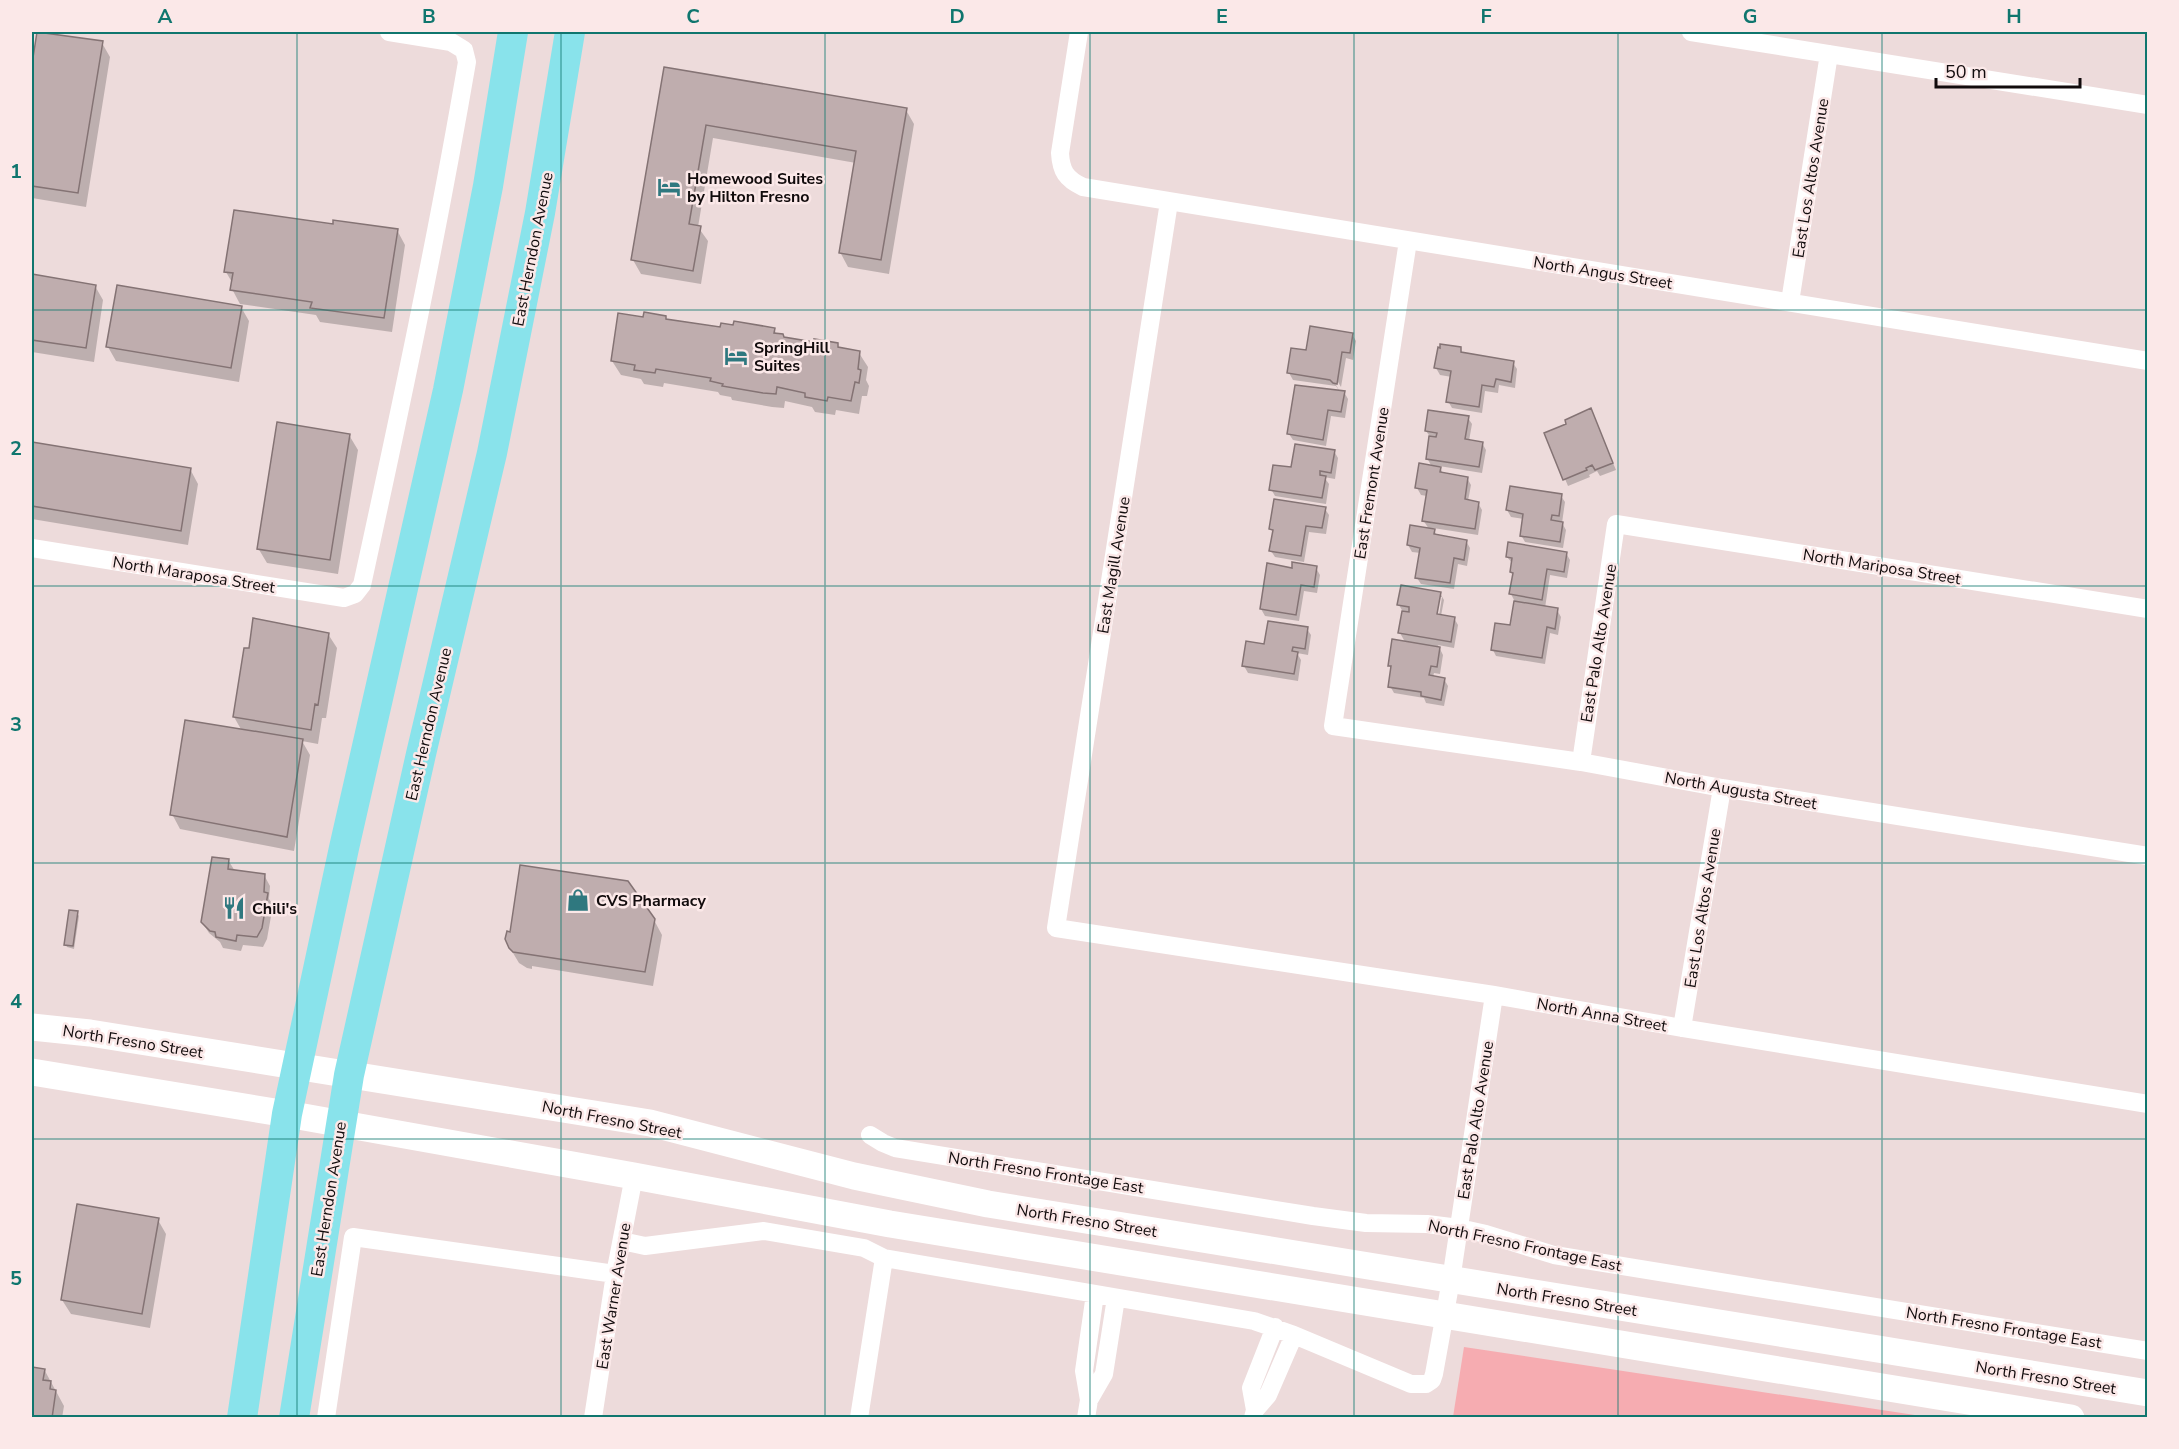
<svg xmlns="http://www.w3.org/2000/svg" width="2179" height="1449" viewBox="0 0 2179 1449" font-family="'Nunito Sans',sans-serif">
<rect width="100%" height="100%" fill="#eddbdb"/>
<!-- green -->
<path fill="#f6acb1" d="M1464,1347L1928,1417H1453Z"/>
<!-- shadow -->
<path fill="#0003" fill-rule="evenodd" d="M38,32L102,43L110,57L86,207L32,198V73Z
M666,68L906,110L914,124L889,274L848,267L840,252L856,163L713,138L698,227L708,241L701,284L641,274L633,260Z
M334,226L397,230L405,245L392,332L320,322L316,315L240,304L232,289L233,284L226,272Z
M32,276L95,286L103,300L94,362L32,352Z
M241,307L249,321L239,382L116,361L108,347Z
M666,320L721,329H774L777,335L784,338L815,344H837L840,349L859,353L868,367L866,380L869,386L867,396H862L859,414L836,410L835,415L815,412L812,407L785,401L784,408L772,407L732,400L731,397L720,395L718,392L664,383L663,387L644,384L641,379L621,375L612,361Z
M1352,334L1356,341L1353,360L1346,358L1341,387L1335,377L1332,378L1340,392H1344L1348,399L1345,418L1331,416L1326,446L1293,440L1289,434L1340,392L1336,386L1293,380L1289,373L1307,352Z
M1460,348L1463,354L1513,363L1517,369L1515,388L1499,385L1498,393L1485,391L1482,413L1452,408L1448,401L1452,377L1440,375L1436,368Z
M1594,417L1616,470L1600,476L1597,471L1589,475L1590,477L1568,486L1546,434Z
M1468,418L1472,424L1469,441L1482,443L1486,450L1482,473L1439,466L1444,475L1467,478L1471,485L1468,501L1478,503L1482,510L1478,535L1433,528L1437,536L1466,541L1470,548L1467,566L1458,564L1454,589L1421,584L1417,578L1421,553L1412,552L1408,545L1429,529L1423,520L1427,496L1421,495L1417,488L1432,467L1427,458L1431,438L1426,431Z
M349,435L358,450L338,574L267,563L258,548Z
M32,444L190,469L198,484L188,545L32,519Z
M1334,451L1338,458L1335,479L1324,477L1329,484L1326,504L1275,496L1271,489L1293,469Z
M1561,496L1565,502L1562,523L1566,530L1563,548L1525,542L1521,535L1524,519L1511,517L1507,510Z
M1325,509L1329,515L1326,534L1309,532L1304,562L1275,557L1271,551L1274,534L1271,529Z
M1566,553L1570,560L1567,578L1550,575L1545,608L1557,610L1561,617L1558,635L1550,633L1545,664L1496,656L1493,650L1511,627L1515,602L1511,594L1514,576L1511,572L1513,564L1507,557Z
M1316,568L1320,575L1317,593L1304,591L1299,621L1265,616L1261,609L1293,569Z
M1440,593L1444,600L1441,616L1454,618L1458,625L1454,648L1438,645L1443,655L1440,674L1434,673L1433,677L1444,679L1448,686L1444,706L1426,703L1424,698L1394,693L1390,686L1392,671L1389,665L1405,642L1400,633L1403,612L1399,605ZM1439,597H1442L1438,622L1435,621Z
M1307,629L1311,635L1308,655L1297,653L1301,660L1298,681L1248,673L1244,666Z
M328,634L337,648L326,718H322L318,744L302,741L310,755L294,851L180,829L172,814L242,731L234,717Z
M228,860L235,871L264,875L270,886L269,899L273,905L267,939L263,947L243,945L241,951L223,948L220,942L209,933L202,922Z
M77,913L79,916L74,949L67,947L66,945Z
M654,920L662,935L653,986L532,966V969L527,968L519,963L510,948Z
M158,1220L166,1234L150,1328L71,1314L62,1300Z
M32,1369L45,1371L64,1406L62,1418H32Z"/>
<!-- building -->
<path fill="#bfadae" stroke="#847374" stroke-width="1.5" d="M37,32L103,41L78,193L32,186V64Z
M664,67L907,108L881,260L839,253L856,151L706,125L689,224L701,226L693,271L631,260Z
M234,210L333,224V220L398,229L384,318L310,308L312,302L230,290L233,273L224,272Z
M32,274L96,285L86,348L32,340Z
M117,285L242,306L231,368L106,347Z
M644,312L666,316V319L720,327L721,323L733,325L734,321L775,328L774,333L783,334L784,337L814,342V339L838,343V347L860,351L858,369L861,370L859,383L855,382L851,401L828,397L827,401L805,397V393L777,387L776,394L763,393L722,386L723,384L710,381L711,378L656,369L655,373L634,370L635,365L611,361L618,313L643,317Z
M1310,326L1353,333L1350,353L1342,352L1337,384L1333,383L1330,380L1287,373L1291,348L1306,350Z
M1440,344L1461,347V352L1514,361L1511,382L1496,379L1494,387L1482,385L1479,407L1446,402L1451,371L1434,368L1438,347L1440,348Z
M1295,385L1345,391L1341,412L1328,410L1323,440L1287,434Z
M1591,408L1613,463L1595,470L1592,465L1586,468L1587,470L1563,480L1544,433L1566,424L1565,420Z
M1428,410L1469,416L1465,439L1483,442L1479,467L1426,459L1429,436L1436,437L1437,433L1425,431Z
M277,422L350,434L330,560L257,549Z
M32,442L191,468L181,531L32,506Z
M1295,444L1335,450L1331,473L1320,471V475L1326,476L1322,498L1269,490L1273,465L1291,467Z
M1419,463L1441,467L1440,472L1468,477L1465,499L1479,502L1475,529L1422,521L1427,490L1415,488Z
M1510,486L1562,494L1559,516L1552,515L1551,520L1563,522L1560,542L1520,536L1523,514L1506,510Z
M1274,499L1326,507L1322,528L1306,526L1301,556L1269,551L1273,530L1269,529Z
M1410,525L1435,529L1434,534L1467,540L1464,560L1454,558L1450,583L1415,578L1420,548L1407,545Z
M1508,542L1567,552L1564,572L1547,569L1542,600L1509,594L1513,573L1510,572L1512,558L1506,557Z
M1292,562L1317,566L1314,587L1301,585L1296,615L1260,609L1267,563L1292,568Z
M1401,585L1441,592L1437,614L1455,617L1451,642L1398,633L1402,611L1409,612V607L1397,605Z
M1514,601L1558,608L1555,629L1547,627L1542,658L1491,650L1495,623L1510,625Z
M253,618L329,633L318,705L315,704L311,730L233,717L244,648H249Z
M1268,621L1308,627L1305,649L1293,647L1292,651L1298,652L1294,674L1242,666L1246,641L1264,644Z
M1392,639L1440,647L1437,667L1431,666L1429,675L1445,678L1441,700L1421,696V692L1388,687L1391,666H1388Z
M185,720L303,739L287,837L170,815Z
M212,857L229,859L228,869L265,874L264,892L268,893L262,928L257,937L237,935L236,941L216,937L215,932L210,931L201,922Z
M520,865L628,881L655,919L645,972L513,952L509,948L505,939L507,931L510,932Z
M69,910L78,911L73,946L64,945Z
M77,1204L159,1218L142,1314L61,1300Z
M32,1367L45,1369L43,1380L51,1381L50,1389L56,1390L52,1418H32Z"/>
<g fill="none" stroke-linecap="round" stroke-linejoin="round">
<!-- minor -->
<path stroke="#fff" stroke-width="18" d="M1079,32L1060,153C1061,171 1066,179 1083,187L2148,361
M1691,32L2148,105
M1169,202L1056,928L1494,995L1682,1028L2148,1104
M1408,241L1333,726L1581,762L1722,788L2148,856
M1790,302L1829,54
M32,548L344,598L355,594L362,585C400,411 437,237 467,62L464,50L451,42L389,32
M1581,762L1616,524L2148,609
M1682,1028L1722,788
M870,1135L883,1143L895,1148L1313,1216L1366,1223L1427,1224L1459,1228L1486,1234L1554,1255L2148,1351
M622,1241L645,1246L764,1231L864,1248L884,1258L1254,1321L1294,1335L1411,1384H1426L1432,1380L1434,1374L1451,1280L1494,995
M1089,1400L1104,1374L1116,1298
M1255,1410L1268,1395L1294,1335
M326,1418L353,1237L615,1274
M593,1418L615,1274L634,1176
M859,1418L884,1258
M1086,1418L1089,1400L1084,1371L1095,1294
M1253,1418L1255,1410L1251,1388L1275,1327"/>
<!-- secondary -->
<path stroke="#fff" stroke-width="27" d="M32,1027L90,1033L650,1123L854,1176L988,1204L2148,1393
M32,1072L287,1114L634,1176L890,1224L2071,1418"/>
<!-- primary -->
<path stroke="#89e3eb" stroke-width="30" d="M242,1418L287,1114L344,848L448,390L488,186L513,32
M294,1418L349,1075L421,754L492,453L540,213L570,32"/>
</g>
<!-- grid -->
<path fill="none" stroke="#0f766e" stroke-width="1.5" stroke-opacity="0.55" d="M297,32V1418M561,32V1418M825,32V1418M1090,32V1418M1354,32V1418M1618,32V1418M1882,32V1418M32,310H2148M32,586H2148M32,863H2148M32,1139H2148"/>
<!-- icons -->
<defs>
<g id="hotel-bare" transform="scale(1.8)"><path d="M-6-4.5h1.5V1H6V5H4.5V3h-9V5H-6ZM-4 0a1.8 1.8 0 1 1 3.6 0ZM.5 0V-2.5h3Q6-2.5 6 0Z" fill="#2f787f" stroke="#fbe8e8" stroke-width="2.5" paint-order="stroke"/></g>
<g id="shop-bare" transform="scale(1.8)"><path d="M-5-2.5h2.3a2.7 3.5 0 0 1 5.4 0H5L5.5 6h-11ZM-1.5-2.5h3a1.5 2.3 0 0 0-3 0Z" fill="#2f787f" stroke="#fbe8e8" stroke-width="2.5" paint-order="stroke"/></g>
<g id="restaurant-bare" transform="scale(1.8)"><path d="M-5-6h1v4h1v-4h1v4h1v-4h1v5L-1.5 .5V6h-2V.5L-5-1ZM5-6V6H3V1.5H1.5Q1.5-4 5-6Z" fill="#2f787f" stroke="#fbe8e8" stroke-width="2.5" paint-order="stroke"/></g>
</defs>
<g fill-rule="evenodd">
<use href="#hotel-bare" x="669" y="187"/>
<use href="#hotel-bare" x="736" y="356"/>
<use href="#shop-bare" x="578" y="900"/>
<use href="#restaurant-bare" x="234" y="908"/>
</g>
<g text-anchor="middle" stroke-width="5" stroke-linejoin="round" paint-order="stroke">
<!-- poi labels -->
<g font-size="16" font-weight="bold" fill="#110b0c" stroke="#fbe8e8" text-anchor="start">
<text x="687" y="184">Homewood Suites<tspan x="687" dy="18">by Hilton Fresno</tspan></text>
<text x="754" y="353">SpringHill<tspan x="754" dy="18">Suites</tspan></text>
<text x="596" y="906">CVS Pharmacy</text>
<text x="252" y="914">Chili's</text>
</g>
<!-- street labels -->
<g font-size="16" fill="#110b0c" stroke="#fbe8e8">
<text transform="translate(1810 178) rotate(-81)" y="6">East Los Altos Avenue</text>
<text transform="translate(532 249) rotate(-79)" y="6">East Herndon Avenue</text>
<text transform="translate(1603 272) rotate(9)" y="6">North Angus Street</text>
<text transform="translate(1371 483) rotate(-81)" y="6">East Fremont Avenue</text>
<text transform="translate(1113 565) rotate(-81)" y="6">East Magill Avenue</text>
<text transform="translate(1882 566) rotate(9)" y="6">North Mariposa Street</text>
<text transform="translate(194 574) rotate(9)" y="6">North Maraposa Street</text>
<text transform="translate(1598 643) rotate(-81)" y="6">East Palo Alto Avenue</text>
<text transform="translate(428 724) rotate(-77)" y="6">East Herndon Avenue</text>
<text transform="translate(1741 790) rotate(10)" y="6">North Augusta Street</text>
<text transform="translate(1702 908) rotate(-81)" y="6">East Los Altos Avenue</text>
<text transform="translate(1602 1014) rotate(10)" y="6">North Anna Street</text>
<text transform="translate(133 1041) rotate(9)" y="6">North Fresno Street</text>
<text transform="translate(612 1119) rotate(11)" y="6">North Fresno Street</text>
<text transform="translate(1475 1120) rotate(-81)" y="6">East Palo Alto Avenue</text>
<text transform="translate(1046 1172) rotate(9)" y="6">North Fresno Frontage East</text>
<text transform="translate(328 1199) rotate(-81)" y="6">East Herndon Avenue</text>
<text transform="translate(1087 1220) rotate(9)" y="6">North Fresno Street</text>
<text transform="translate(1525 1245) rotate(12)" y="6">North Fresno Frontage East</text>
<text transform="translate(613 1296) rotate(-81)" y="6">East Warner Avenue</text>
<text transform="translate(1567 1299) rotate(9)" y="6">North Fresno Street</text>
<text transform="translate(2004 1327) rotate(9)" y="6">North Fresno Frontage East</text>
<text transform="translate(2046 1377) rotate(9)" y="6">North Fresno Street</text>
</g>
</g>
<!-- border -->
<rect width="2179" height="1449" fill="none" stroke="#fbe8e8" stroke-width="66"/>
<!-- scale -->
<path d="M1936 78v9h144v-9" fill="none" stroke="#110b0c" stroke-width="3"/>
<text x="1945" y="78" font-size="18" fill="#110b0c" stroke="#fbe8e8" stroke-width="4.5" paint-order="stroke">50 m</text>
<rect x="33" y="33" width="2113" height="1383" fill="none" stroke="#0f766e" stroke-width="2"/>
<g font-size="20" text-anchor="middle" font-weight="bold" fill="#0f766e">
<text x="165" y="23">A</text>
<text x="429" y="23">B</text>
<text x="693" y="23">C</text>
<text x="957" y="23">D</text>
<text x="1222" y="23">E</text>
<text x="1486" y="23">F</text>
<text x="1750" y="23">G</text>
<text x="2014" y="23">H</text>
<text x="16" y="178">1</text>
<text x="16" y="455">2</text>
<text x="16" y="731">3</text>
<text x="16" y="1008">4</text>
<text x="16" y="1285">5</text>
</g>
</svg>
